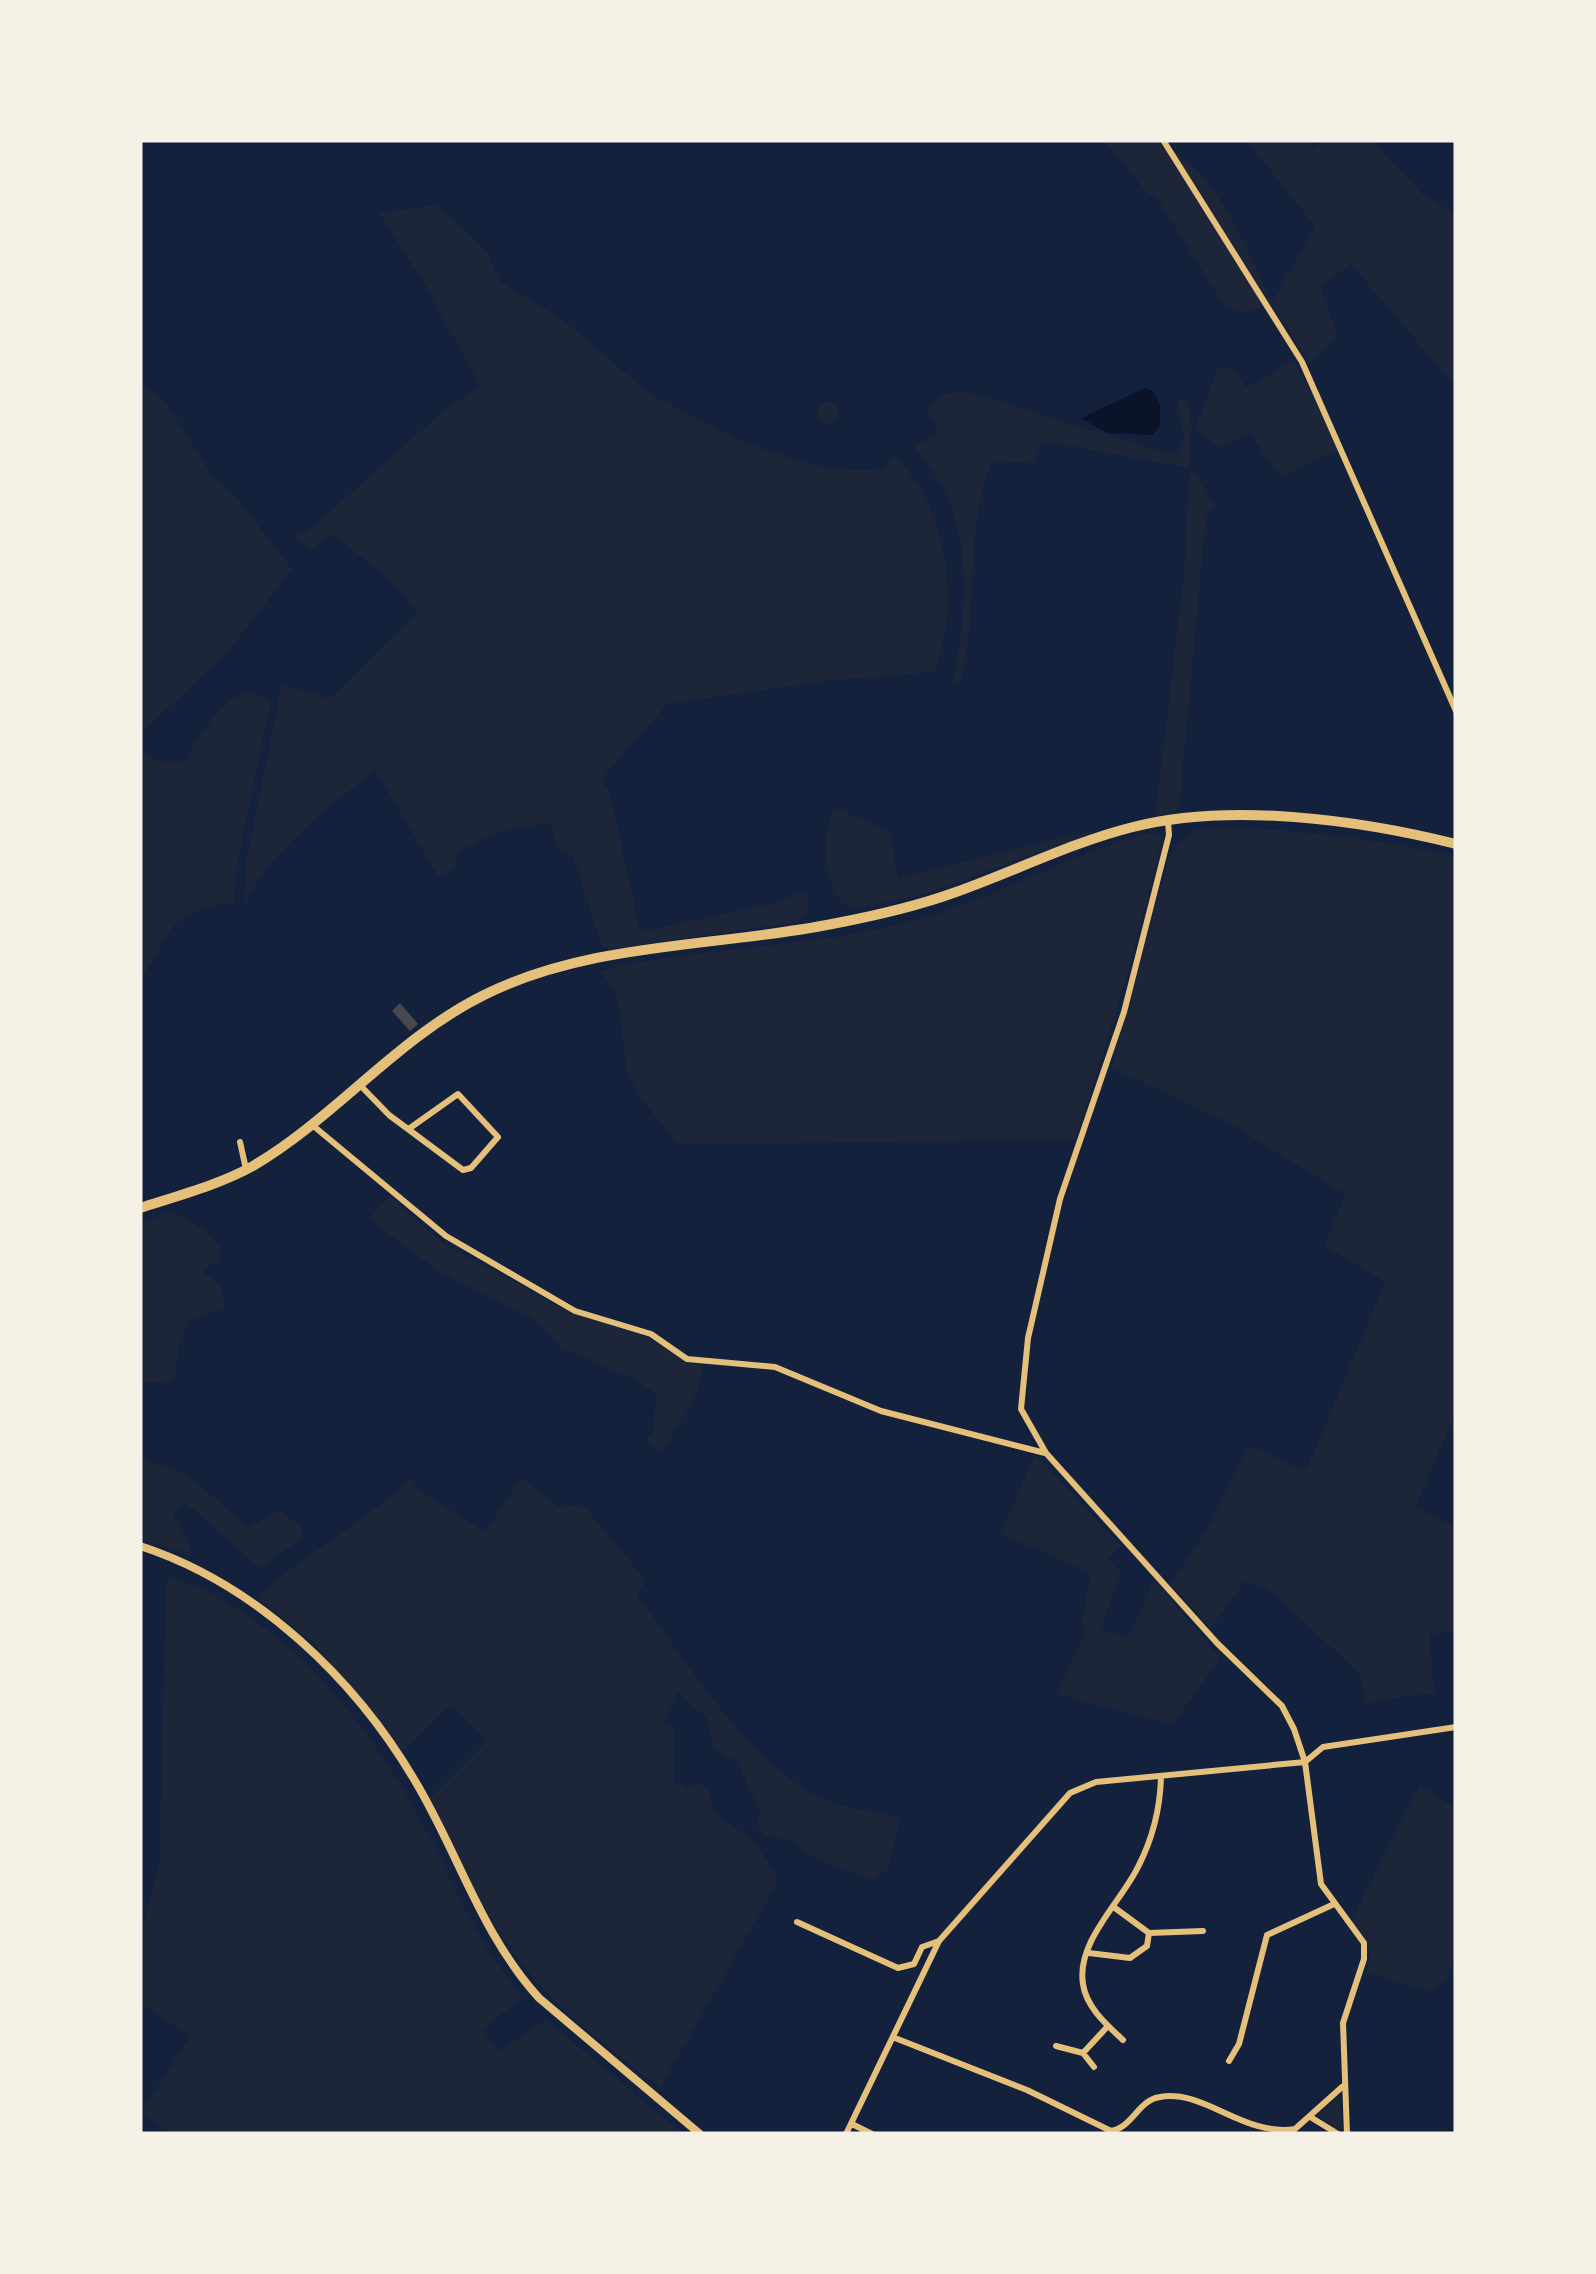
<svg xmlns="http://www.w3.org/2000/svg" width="1596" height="2274" viewBox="0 0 1596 2274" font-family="Signika,sans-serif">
<rect width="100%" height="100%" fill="#14213d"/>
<!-- green -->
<path fill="#1d2539" d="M1104,140C1120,140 1144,136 1158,142C1216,168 1247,248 1272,303L1315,226L1246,140H1306L1313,148L1326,140H1371L1423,195L1456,214V387L1351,264L1320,287L1338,335L1310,364L1272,304L1243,312L1224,305L1157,198L1147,193Z
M437,205L487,251L499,281L562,319L650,394L745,443L822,468L881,471L896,454C910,473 924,493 933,515C951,559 954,629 934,672L824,681L667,704L600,781L610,792L640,932L775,903L802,891L808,894L809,907L798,922L611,949L602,947L573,856L557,849L551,824C518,825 486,834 458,853L454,870L439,877L375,770C327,809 273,848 244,904L246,862L282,684L329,699L418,613L394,584L333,534L311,550L292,535L305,534L443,411L480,386L431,294L379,213Z
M1295,361L1338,450L1281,477L1250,433L1219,448L1195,428L1218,367L1233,369L1246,387Z
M140,382L164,400L213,477L236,497L292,569L226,654L140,734Z
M964,391L1176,456L1184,441L1177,401L1187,397L1192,424L1189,468L1043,441L1032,463L992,461C964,533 980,604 961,680L953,684C963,624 973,557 948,498C940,480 925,462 914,446L936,436L935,423L927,411L939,395Z
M817 413a11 11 0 1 1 22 0a11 11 0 1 1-22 0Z
M1194,471L1215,506L1206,517L1179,810L1155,816L1184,575L1189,474Z
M247,691L271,700L237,865L234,902C164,914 176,927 140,981V748L157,761H185C195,739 224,698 247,691Z
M835,807L891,834L898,878L1104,828L928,893L853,909C822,899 819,832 835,807Z
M1201,828C1287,827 1373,838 1456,857V1413L1415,1507L1456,1527V1631L1430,1634L1434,1693L1366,1702L1358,1672L1268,1589L1245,1581L1210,1629L1171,1584L1213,1519L1250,1446L1306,1471L1385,1282L1324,1245L1346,1195L1234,1126L1111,1067L1169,858L1182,839Z
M1148,833L1163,836C1139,940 1109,1039 1075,1139L679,1145L639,1096L627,1072L618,999L601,971C705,945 815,949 919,919C999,897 1068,855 1148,833Z
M389,1196L444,1244L559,1306L649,1338L689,1363L703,1366L698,1390L662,1453L645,1440L654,1431L656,1394L634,1379L562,1348L534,1319L436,1269L369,1219Z
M172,1211L206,1231L221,1248L218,1259L203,1272C218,1283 225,1289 225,1308L191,1319L180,1342L174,1381L140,1383V1223Z
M140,1452L152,1463L185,1473L249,1528L279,1510L299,1525L304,1537L260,1568L186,1503L179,1506L174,1518L189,1545V1554L140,1539Z
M1035,1454L1121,1546L1107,1559L1122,1573L1100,1629L1127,1639L1154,1580L1220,1658L1173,1724L1056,1694L1086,1631L1082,1622L1090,1573L1001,1533Z
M411,1478L414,1487L485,1532L521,1478L559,1507L583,1505L646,1581L637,1594C680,1654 755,1771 824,1799C847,1809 875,1812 900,1818L888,1869L872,1880L816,1859L788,1839L764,1835L756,1823L760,1811L737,1762L714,1749L706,1717L677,1692L662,1724L673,1728L674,1781L687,1789L699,1783L709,1790L713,1812L755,1842L779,1880L660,2088C623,2058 582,2029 548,1994C494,1938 463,1868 430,1798L487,1741L451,1704L403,1751L315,1645L257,1597C306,1553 364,1523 411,1478Z
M170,1576C289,1619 375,1729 431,1840C459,1895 482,1950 523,1997L483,2029L498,2052L546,2020L683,2134H172L140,2113L191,2036L140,2003V1935L159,1864L166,1585Z
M1420,1786L1456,1808V1958L1445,1981L1432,1991L1367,1973C1371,1947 1370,1940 1350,1923Z
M1340,2096L1343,2127L1342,2131L1317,2115Z"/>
<!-- water -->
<path fill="#0b132b" d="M1145,388L1153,391L1160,405V426L1153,435L1107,433L1081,418Z"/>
<!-- building -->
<path fill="#48494c" d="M400,1003L418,1024L410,1031L392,1011Z"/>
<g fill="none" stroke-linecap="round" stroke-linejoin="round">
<!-- minor -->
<path stroke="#e5c07b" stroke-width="6" d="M1163,140L1302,362L1456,711
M1168,821L1169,835L1124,1012L1060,1199L1028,1338L1021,1409L1046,1453L1217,1643L1282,1706L1294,1729L1305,1762L1321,1884L1364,1943V1959L1343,2023L1347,2134
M359,1084L389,1115L463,1170L471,1168L498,1137L458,1094L410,1128
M311,1124L446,1236L575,1311L651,1334L687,1359L775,1367L881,1411L1045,1453
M240,1142L246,1169
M1305,1762L1323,1747L1456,1727
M1115,1908L1149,1933L1203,1931
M797,1922L898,1968L914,1964L922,1947L939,1941
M1089,1953L1130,1958L1147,1946L1149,1933
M895,2038L1027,2090L1111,2131C1133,2127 1138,2100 1160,2097C1204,2089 1244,2137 1295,2129L1342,2087
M1123,2040C1107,2025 1086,2007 1083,1984C1076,1942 1121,1902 1138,1867C1152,1840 1160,1808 1161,1778
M1056,2046L1083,2053L1094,2067
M1083,2053L1108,2026
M1229,2061L1239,2044L1267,1935L1332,1905
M1312,2118L1338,2134
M852,2124L872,2134
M846,2134L939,1941L1070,1793L1096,1782L1305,1762"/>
<!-- tertiary -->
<path stroke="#e5c07b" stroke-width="8" d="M140,1546C257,1584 357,1680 418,1786C460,1858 482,1935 539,1998L700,2134"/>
<!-- trunk -->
<path stroke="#e5c07b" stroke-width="10" d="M140,1208C177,1196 219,1185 253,1166C336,1117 397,1038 484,995C590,942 717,947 832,924C874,916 915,907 956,892C1015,871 1073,842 1133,827C1230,802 1360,820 1456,844"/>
</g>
<!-- border -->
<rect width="1596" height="2274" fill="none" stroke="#f6f1e7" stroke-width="285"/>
</svg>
